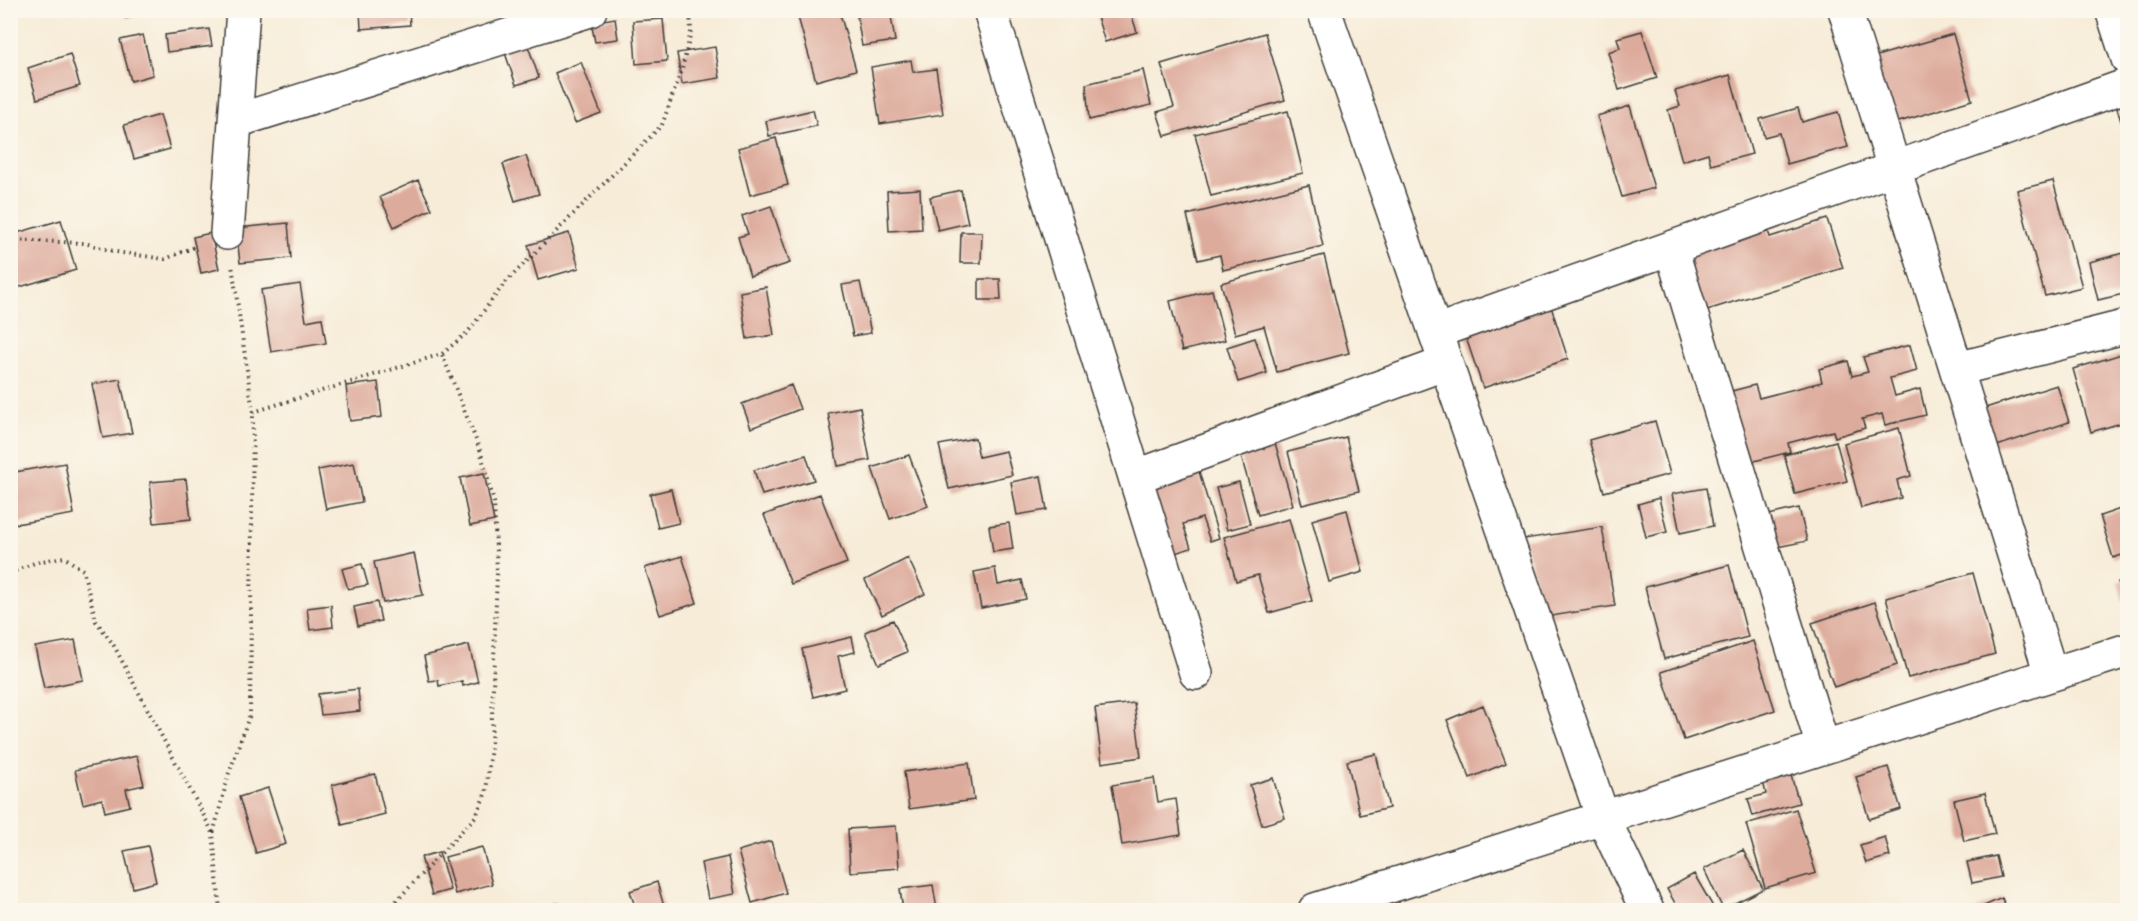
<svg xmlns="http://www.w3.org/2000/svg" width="2138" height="921" viewBox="0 0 2138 921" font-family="'Indie Flower',sans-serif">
<rect width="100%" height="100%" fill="#fbf7ec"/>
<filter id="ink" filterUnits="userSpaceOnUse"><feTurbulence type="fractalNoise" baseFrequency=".0167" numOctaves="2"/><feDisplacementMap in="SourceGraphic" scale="12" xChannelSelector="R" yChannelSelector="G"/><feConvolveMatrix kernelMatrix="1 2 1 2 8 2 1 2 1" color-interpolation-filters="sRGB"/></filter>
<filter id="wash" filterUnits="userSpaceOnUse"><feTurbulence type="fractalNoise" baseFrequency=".008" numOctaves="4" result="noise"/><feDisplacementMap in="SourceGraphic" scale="24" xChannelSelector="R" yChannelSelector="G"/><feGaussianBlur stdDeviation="1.35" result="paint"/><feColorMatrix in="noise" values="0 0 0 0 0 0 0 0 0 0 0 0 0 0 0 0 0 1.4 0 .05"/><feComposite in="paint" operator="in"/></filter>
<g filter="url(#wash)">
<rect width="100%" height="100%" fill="#f7ecd8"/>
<g id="blocks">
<!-- building -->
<path fill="#ddab9c" d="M124,10H155V11L126,18Z
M360,10H409L410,25L361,29Z
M796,10H839L856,70L816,81Z
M856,10H890L895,41L862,46Z
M1095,10H1130L1137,32L1105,42Z
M615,18L618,39L595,42L591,22Z
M663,19L667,61L636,64L633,21Z
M209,29L212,46L167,52L165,35Z
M1642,31L1657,78L1619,90L1608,52L1620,48L1617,38Z
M1265,33L1285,100L1165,136L1157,112L1174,107L1161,64Z
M1953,34L1972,100L1892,124L1873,57Z
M143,35L153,75L131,81L120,40Z
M526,40L539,78L516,85L503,47Z
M715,47L720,78L682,84L677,53Z
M70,54L80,86L37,99L28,68Z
M911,60L913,72L936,69L943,114L880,124L871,67Z
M581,62L601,113L575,123L555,73Z
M1143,70L1151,105L1089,120L1086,84Z
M1730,75L1752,154L1711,165L1708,153L1682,161L1668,110L1680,106L1675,91Z
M2128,94V140H2127L2114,99Z
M1630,106L1654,188L1622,197L1597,116Z
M1798,108L1802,122L1838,112L1848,147L1787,164L1779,133L1764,137L1760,119Z
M813,110L817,126L769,136L766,121Z
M1288,111L1303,173L1211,196L1195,134Z
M160,115L170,149L134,159L124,125Z
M776,138L788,185L750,195L738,148Z
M526,156L539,194L515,201L503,164Z
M418,180L432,209L394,227L380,197Z
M2053,181L2082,287L2045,296L2017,190Z
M1309,185L1323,246L1223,270L1220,255L1198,260L1187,215Z
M920,189L922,229L889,231L887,191Z
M961,190L968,223L938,230L930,197Z
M771,206L790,263L750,276L738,237L748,234L742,216Z
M1763,215L1770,237L1827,219L1843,268L1691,315L1669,245Z
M61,220L76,270L10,290V235Z
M288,223L291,258L240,263L236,228Z
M961,232H982L981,263H960Z
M211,233L219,269L201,273L193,237Z
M569,233L579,268L538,280L528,245Z
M2128,252V293L2098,300L2089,262Z
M1324,255L1349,353L1277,372L1264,326L1235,334L1221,283Z
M979,279H1000L1001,300H979Z
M860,282L871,333L853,336L842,285Z
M300,284L306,321L322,318L326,343L271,352L261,290Z
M766,287L774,335L747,339L740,292Z
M1212,290L1225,340L1182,351L1170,301Z
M1546,291L1568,359L1483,388L1460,320Z
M1255,338L1267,373L1238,382L1227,347Z
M1910,345L1917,371L1890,378L1895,396L1920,389L1926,415L1885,425L1882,414L1862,419L1865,428L1835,437L1833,431L1788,443L1790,452L1738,465L1720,394L1755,385L1759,398L1822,382L1819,369L1848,361L1852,376L1868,372L1863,357Z
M2128,352V421L2091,432L2073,369Z
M120,379L132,433L103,438L92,384Z
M378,382L382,417L350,421L346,386Z
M791,385L800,409L751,428L742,404Z
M2057,385L2069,422L1988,449L1976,411Z
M860,407L870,460L838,466L828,413Z
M1655,421L1670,474L1604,492L1589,440Z
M1899,428L1911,476L1897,480L1901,498L1861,508L1844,443Z
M1346,437L1359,491L1302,505L1288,452Z
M975,438L979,457L1006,451L1012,475L949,489L939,445Z
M1836,441L1847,481L1795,494L1784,455Z
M1275,443L1293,505L1258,515L1240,453Z
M806,455L814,480L762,495L754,470Z
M909,455L928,506L890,519L872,468Z
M65,463L74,514L10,525V473Z
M354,463L362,502L326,509L318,470Z
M1197,465L1219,538L1210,541L1202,518L1183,524L1191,548L1162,557L1139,482Z
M484,473L494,521L470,526L460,478Z
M1041,476L1047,510L1017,515L1011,482Z
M186,479L191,519L154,523L150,482Z
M1239,482L1250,524L1227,530L1216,488Z
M1706,488L1713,526L1680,533L1672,494Z
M671,489L679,523L658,528L650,494Z
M820,494L847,563L791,584L764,515Z
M1659,498L1667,532L1646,537L1638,504Z
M2126,507L2128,553L2113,558L2100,516Z
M1799,508L1807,541L1767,549L1760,517Z
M1347,510L1363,572L1329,582L1312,520Z
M1289,519L1312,601L1269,613L1258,575L1236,581L1224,537Z
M1009,523L1013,549L993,552L989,526Z
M1602,527L1615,606L1545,617L1524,539Z
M414,553L423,595L383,603L374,562Z
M682,556L697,603L660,615L645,568Z
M908,558L925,594L882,615L865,580Z
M362,564L368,585L348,589L342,569Z
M1729,565L1748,637L1664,659L1645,587Z
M995,568L998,585L1022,580L1026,599L981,608L974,572Z
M1973,573L1995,654L1908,678L1886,598Z
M2128,579V599L2123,601L2118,582Z
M377,602L381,621L358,626L354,607Z
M1875,602L1897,665L1834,687L1812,623Z
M331,605L333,627L310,630L307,608Z
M893,620L907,652L879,664L865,632Z
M852,637L855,652L838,656L845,689L813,697L802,649Z
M75,640L83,680L44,688L35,647Z
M1753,641L1775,710L1684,740L1661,672Z
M469,645L478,682L463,686L462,681L439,686L438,680L429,681L424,656Z
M358,689L360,711L321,715L318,694Z
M1134,703L1141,757L1102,763L1095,708Z
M1483,705L1506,763L1470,778L1447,720Z
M1376,754L1389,808L1360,815L1347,761Z
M137,756L144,785L126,789L130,806L105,812L102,799L83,804L75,770Z
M969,763L974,800L909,809L904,772Z
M1788,765L1799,803L1753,816L1748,799L1766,794L1761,773Z
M1888,767L1901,809L1869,819L1856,777Z
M375,774L385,814L342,825L332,785Z
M1154,778L1158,802L1176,799L1181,835L1122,845L1112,785Z
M1273,778L1285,818L1262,825L1250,785Z
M268,788L286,844L256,853L239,797Z
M1985,793L1995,834L1964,841L1954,800Z
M1796,809L1816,873L1765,888L1746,824Z
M896,826L899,868L850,872L848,829Z
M1885,837L1890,856L1866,863L1860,845Z
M771,841L786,893L752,903L738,851Z
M148,846L156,882L133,888L124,851Z
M482,847L492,884L455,894L445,857Z
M1743,850L1763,889L1723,909L1704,869Z
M439,852L450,890L432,895L421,857Z
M1996,856L2001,877L1972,883L1967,862Z
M728,857L735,894L708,899L701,863Z
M1694,874L1715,910H1679L1667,889Z
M657,882L665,910H636L630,891Z
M933,885L937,910H903L900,889Z
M1398,896L1400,910H1364Z
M2002,898L2007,910H1975Z
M558,903L559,910H531Z"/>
</g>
</g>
<g filter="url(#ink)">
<use href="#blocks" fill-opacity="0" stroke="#3d3b38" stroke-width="1.5"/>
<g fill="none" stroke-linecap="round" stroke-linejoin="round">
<!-- minor casing -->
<g stroke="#3d3b38" stroke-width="36">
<path id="minor" d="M990,10L1196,673
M1324,10L1603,818L1647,910
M1845,10L2051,674
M2112,10L2128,59
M236,121L590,10
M227,233L243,10
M1671,248L1823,747
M1435,332L2128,85
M1957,369L2128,326
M1135,477L1446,363
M1315,910L2128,650"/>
</g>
<!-- path -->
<path stroke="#3d3b38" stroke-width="4" stroke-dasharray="1.5 4.5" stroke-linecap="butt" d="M10,240L85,243L116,252L165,259L197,246
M253,412L442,354L468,332L504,284L662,125L682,69L691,32L690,10
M10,573L37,562L64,557L83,570L96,621L113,644L213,833
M220,910L213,834L229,773L250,714L253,412L232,265
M388,910L476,816L486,792L491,746L497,572L494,502L480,450L442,354"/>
<!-- minor -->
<use href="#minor" stroke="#fff" stroke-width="33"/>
</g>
</g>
<!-- margin -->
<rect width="2138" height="921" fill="none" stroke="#fbf7ec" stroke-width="36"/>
</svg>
